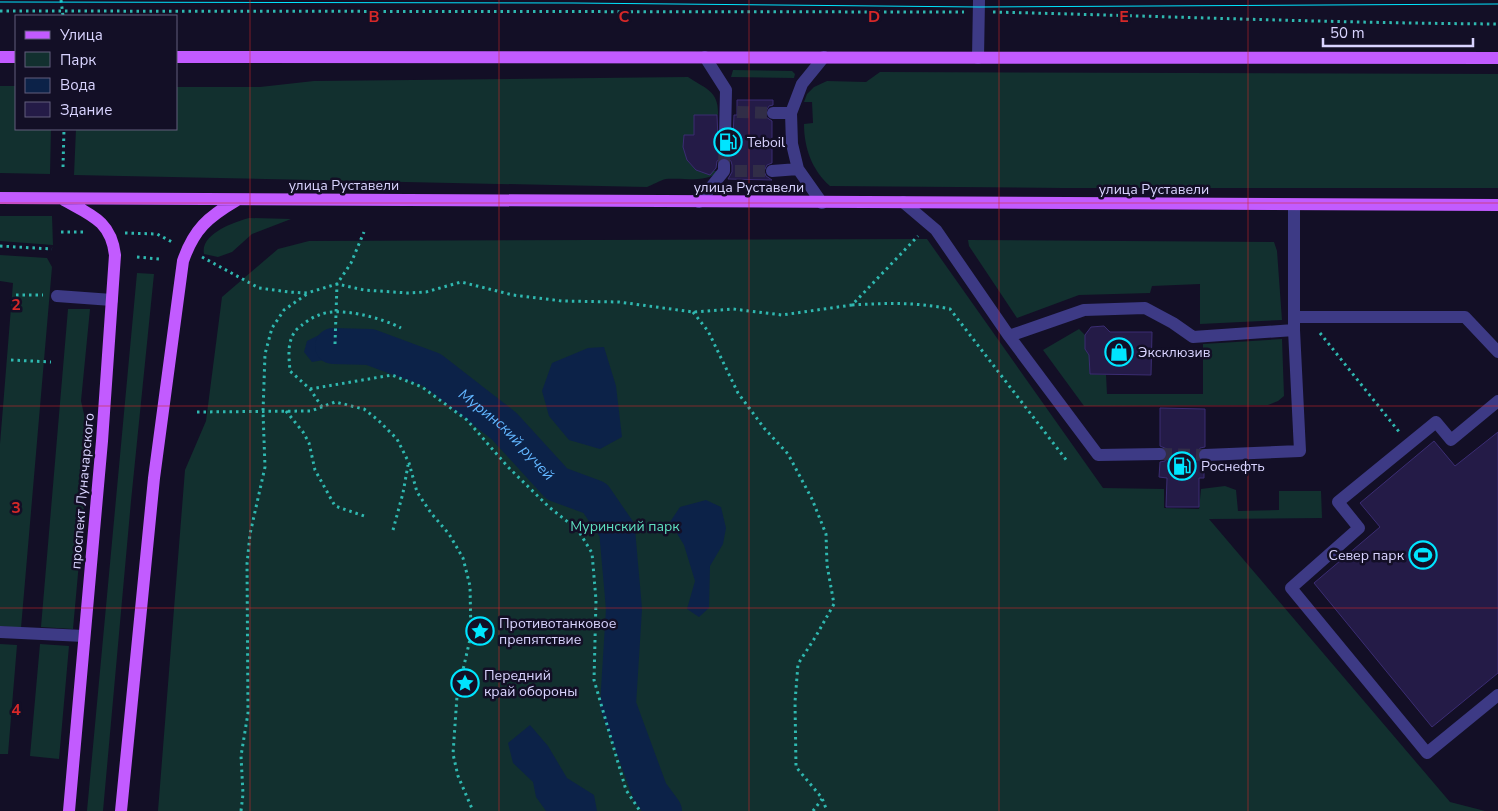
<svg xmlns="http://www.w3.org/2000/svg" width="1498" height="811" viewBox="0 0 1498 811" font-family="'Nunito Sans',sans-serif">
<rect width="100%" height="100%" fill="#130f26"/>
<!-- green -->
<path fill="#12302f" d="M733,70L792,71L795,74L794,78L731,77Z
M880,72L1498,74V188H1063L830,186C812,170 804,148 804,124L813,123L812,102H804L807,94L814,87L827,81L866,82Z
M688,77C706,89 719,91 718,115H694V135H684C683,157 687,167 708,174L709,171H718C710,183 680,178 666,179C660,180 653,185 647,187L74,175L76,129H176V87H260L314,81Z
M0,86H16V129H51L50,174L0,173Z
M0,216H52L53,245L0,241Z
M249,218L291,219L252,234L232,252L218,257L204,254C200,234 234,222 249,218Z
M927,239L1103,488L1164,489V508L1199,509L1201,489L1225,486L1236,490L1238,511L1279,510V491H1321L1322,518L1209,519L1450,802L1485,811H158L185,470L206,421L222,297L278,249L309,241Z
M968,240L1274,242L1277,251L1282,320L1200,324V284L1152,286L1150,293L1079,295L1017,318L969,246Z
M0,255L47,258L52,267L21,628L0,626V444L13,283L0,281Z
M137,273L154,274L131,501L103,811H87Z
M68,309H90L81,401L90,441L73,629L41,627Z
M1079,329L1085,335V349L1089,355L1090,374L1106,375L1107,394H1203V344L1282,339L1284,396L1278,401L1268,405L1084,406L1043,350Z
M0,644L17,645L8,754H0Z
M40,644L69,646L59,759L30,756Z"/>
<!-- water -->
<path fill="#0c2248" d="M321,334C340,334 354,336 370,347L341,357L312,362L304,352L307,341Z
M604,347L616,386L622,437L600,449L569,440L549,416L542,391L552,363L588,348Z
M706,500L721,507L726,528L723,544L710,566L709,608L699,617L687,609L695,581L684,545L670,522L680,507Z
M530,725L548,746L567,778L594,795L597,811H546L536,797L533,782L513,763L508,743Z"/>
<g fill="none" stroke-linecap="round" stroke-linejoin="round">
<!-- river -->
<path stroke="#0c2248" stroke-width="36" id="s1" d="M333,346L370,347L432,370L504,426L557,484L595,498L617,530L624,609L618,705L650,792L664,811"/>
</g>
<!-- building -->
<path fill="#241b47" stroke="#3b2d73" d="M737,100H773V105L769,106L765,113L766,117L772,121V163L767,165L764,171L766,176L772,180L728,179L732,172V165L731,161L724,157L717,161L716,168L710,175L696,170L687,160L683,147L684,135H694V115H717L718,139L721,143H728L733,137L734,115H737Z
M1104,326L1110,332H1152L1151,375L1090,374L1089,355L1085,349V335L1091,327Z
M1160,408L1205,409V447L1200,448L1197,455L1198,460L1204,463V478H1199V507H1166L1167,478L1159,477L1160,462L1165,461L1168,454L1167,449L1160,446Z
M1498,432V673L1432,727L1314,583L1380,527L1360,503L1434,441L1455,466Z"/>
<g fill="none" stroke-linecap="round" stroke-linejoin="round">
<!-- minor-tunnel -->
<path stroke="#312d47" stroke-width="12" stroke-dasharray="12 6" stroke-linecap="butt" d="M737,112L773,113
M724,165L725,136
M735,171H772
M1160,454L1205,455"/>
<!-- path -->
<path stroke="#2fb8b0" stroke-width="3" stroke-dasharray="2.5 4" stroke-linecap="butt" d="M61,0L63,16
M0,11L964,12
M993,12C1161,16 1330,23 1498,24
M63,167L64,129
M61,232H86
M125,233L157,234L174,243
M0,246L52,249
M137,257L159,259
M202,257L259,288L289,292L307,293L337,284L364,290L408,293L426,292L461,282L513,295L562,301L619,302L693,312L733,309L782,315L852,305L918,236
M16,295H43
M852,305C885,303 917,302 950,309L1067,461
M693,312L708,331L738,393L764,428L788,454L812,499L826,534L827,565L834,604L816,636L798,664L795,702L796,767L822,798L827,811
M1320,333L1400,433
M335,344L337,284L351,263L364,232
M11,360L51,362
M310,389L392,375L422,387L467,420L508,467L549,507L578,530L592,553L596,600L594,680L626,790L640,811
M322,407L310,389L290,371C289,358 287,344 294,333C295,330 300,327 302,325C307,321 313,317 319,315C339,306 382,318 401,328
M286,411L303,432L309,443L315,470L335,506L367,517
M197,412L311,411L335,402L364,409L378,420L397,439L409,463L417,492L431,513L449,534L463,558L470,586L471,635L457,696L453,754L458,776L473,811
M393,530L403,493L408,465
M241,811L243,794L241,756L248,713L247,564L250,534L265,467L263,412L265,354L272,328L284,310L307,294
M813,811L822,799"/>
<!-- minor -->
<path stroke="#3d3a85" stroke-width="12" d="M705,57L726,90L725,136
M978,58L979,0
M773,113H791
M772,171L798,169
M699,202L724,171V165
M903,202L936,230L1009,336L1098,455L1160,454
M822,203L798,169L792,144L791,113L802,84L824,57
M57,296L112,300
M1294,317H1465L1498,352
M1009,336L1084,310L1145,308L1173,323L1193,337L1294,330
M1498,401L1451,440L1436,422L1338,502L1359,528L1291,588L1427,753L1498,695
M1205,455L1300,451L1294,330V205
M0,632L84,636"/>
<!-- major -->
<path stroke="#c25bff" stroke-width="12" d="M0,57H16
M176,57L1498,58
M0,198L1498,205
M64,200C91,215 111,221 115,255L102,441L69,811
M121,811L154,478L183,261C194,229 208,217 237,200"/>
<!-- tram -->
<path stroke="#00e5ff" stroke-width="1" d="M0,2L573,3L979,7L1498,4"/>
</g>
<!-- grid -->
<path fill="none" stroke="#d62828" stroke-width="1" stroke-opacity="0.55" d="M250,0V811M499,0V811M749,0V811M999,0V811M1248,0V811M0,203H1498M0,406H1498M0,608H1498"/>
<!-- icons -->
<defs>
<g id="fuel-ring" transform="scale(1.4375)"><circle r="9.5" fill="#130f26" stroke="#00e5ff" stroke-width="1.5"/><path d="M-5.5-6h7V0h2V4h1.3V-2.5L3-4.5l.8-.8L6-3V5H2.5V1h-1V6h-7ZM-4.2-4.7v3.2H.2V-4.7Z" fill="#00e5ff"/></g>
<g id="shop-ring" transform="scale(1.4375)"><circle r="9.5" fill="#130f26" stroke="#00e5ff" stroke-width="1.5"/><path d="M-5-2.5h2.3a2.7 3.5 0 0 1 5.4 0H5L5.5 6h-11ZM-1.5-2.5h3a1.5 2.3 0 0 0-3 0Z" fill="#00e5ff"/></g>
<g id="stadium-ring" transform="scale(1.4375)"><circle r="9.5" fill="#130f26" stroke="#00e5ff" stroke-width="1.5"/><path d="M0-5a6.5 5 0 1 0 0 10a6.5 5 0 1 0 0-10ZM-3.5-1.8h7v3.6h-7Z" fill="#00e5ff"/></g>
<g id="sight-ring" transform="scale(1.4375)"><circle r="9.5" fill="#130f26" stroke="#00e5ff" stroke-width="1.5"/><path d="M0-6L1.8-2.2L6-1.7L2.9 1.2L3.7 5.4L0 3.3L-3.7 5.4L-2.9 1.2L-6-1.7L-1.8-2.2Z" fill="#00e5ff"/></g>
</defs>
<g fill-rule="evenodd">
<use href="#fuel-ring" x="728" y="142"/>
<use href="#shop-ring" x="1119" y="352"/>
<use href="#fuel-ring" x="1182" y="466"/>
<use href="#stadium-ring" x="1423" y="555"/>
<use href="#sight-ring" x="480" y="631"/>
<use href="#sight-ring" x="465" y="683"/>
</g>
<g text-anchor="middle" stroke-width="5" stroke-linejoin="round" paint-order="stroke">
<!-- poi labels -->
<g font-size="14" fill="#d9d4ff" stroke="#130f26" text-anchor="start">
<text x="747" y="147">Teboil</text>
<text x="1138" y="357">Эксклюзив</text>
<text x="1201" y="471">Роснефть</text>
<text x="1404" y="560" text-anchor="end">Север парк</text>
<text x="499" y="628">Противотанковое<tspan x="499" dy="16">препятствие</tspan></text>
<text x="484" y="680">Передний<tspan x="484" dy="16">край обороны</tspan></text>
</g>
<!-- street labels -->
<g font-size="14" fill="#d9d4ff" stroke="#130f26">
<text x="344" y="190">улица Руставели</text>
<text x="749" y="192">улица Руставели</text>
<text x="1154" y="194">улица Руставели</text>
<text transform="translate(82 491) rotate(-85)" y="5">проспект Луначарского</text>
</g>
<!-- park labels -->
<g font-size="14" fill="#5fe0c0" stroke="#130f26">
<text x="625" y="531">Муринский парк</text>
</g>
<!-- water labels -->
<g font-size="15" font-style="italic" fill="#62b6ff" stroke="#130f26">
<text dy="5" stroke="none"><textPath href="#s1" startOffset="202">Муринский ручей</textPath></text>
</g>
</g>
<g font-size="16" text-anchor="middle" font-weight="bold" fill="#d62828" stroke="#130f26" stroke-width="5" stroke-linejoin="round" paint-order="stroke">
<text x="374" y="22">B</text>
<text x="624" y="22">C</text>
<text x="874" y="22">D</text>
<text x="1124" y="22">E</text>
<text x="16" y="310">2</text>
<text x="16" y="513">3</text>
<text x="16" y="715">4</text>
</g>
<!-- legend -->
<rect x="15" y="15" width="162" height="115" fill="#130f26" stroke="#625e7d"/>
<rect x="25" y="31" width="25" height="8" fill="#c25bff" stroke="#625e7d"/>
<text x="60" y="40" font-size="15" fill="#d9d4ff">Улица</text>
<rect x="25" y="52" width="25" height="15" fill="#12302f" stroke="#625e7d"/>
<text x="60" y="65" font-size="15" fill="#d9d4ff">Парк</text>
<rect x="25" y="78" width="25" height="15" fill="#0c2248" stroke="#625e7d"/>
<text x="60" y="90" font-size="15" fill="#d9d4ff">Вода</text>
<rect x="25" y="102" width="25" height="15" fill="#241b47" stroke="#625e7d"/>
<text x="60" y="115" font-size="15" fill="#d9d4ff">Здание</text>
<!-- scale -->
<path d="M1323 38v8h150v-8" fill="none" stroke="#d9d4ff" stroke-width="2.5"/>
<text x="1330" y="38" font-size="15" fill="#d9d4ff" stroke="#130f26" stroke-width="4" paint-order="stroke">50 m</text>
</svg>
